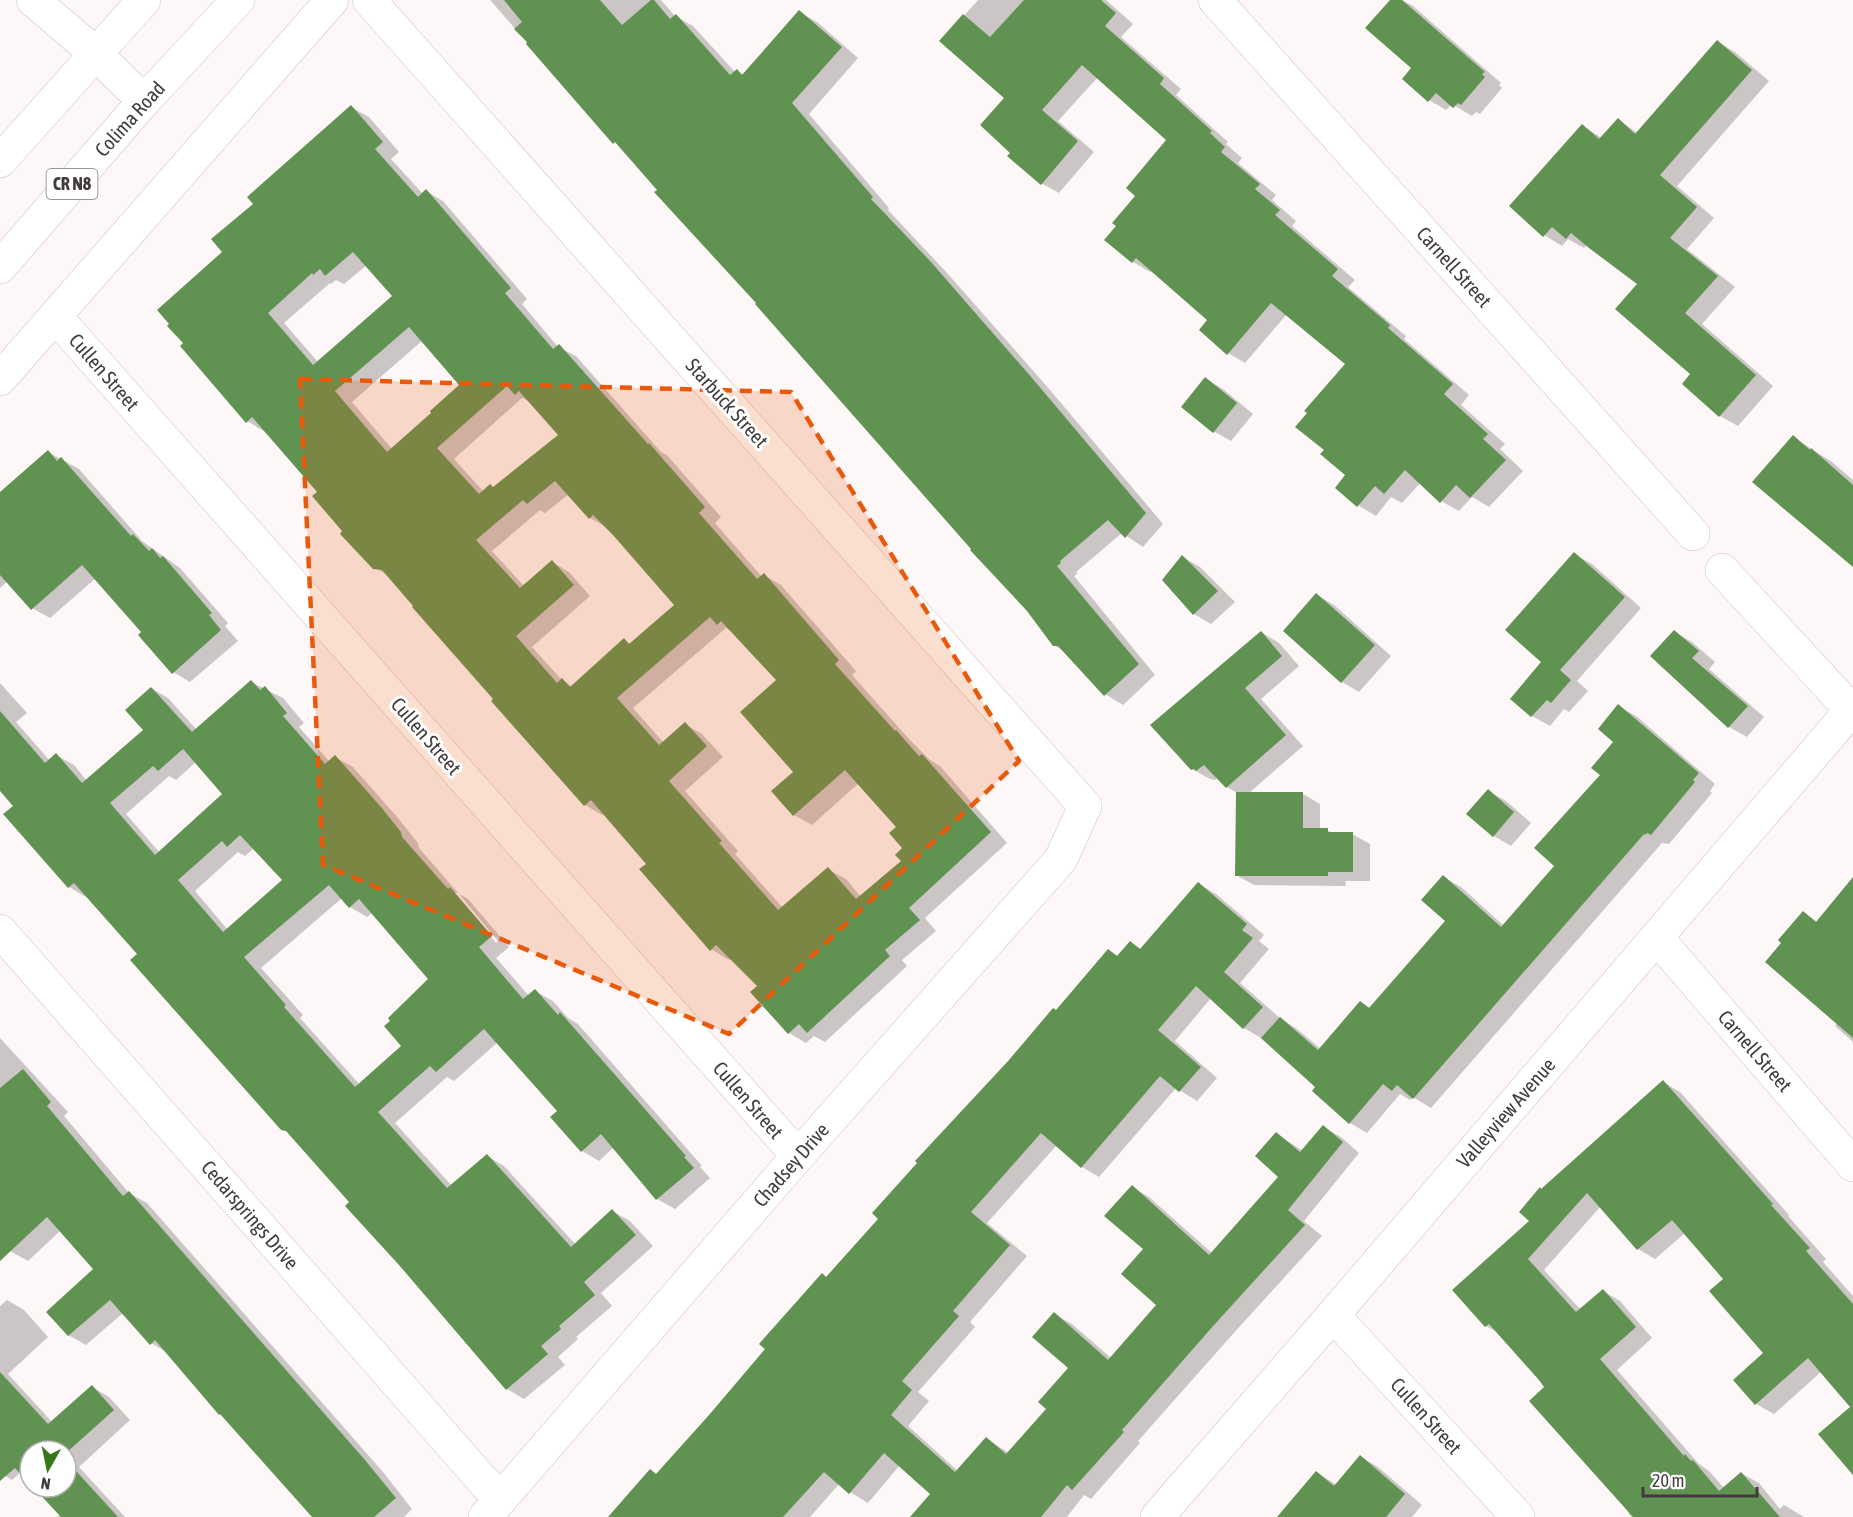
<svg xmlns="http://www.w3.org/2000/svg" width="1853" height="1517" viewBox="0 0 1853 1517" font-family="'Asap Condensed',sans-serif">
<rect width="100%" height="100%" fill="#fef7f8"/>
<!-- shadow -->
<path fill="#0003" fill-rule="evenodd" d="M490,0H661L675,16L693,26L735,72L737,71L744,75L799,12L817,22L858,58L809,114L889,208L888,210L948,274L1050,390L1163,524L1143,547L1122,533L1076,572L1078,573L1074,576L1155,675L1123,705L1105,694L1067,653L1054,645L1028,610Z
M978,0H1106L1133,24L1121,37L1181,89L1176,95L1228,142L1226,144L1242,158L1238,163L1276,195L1272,200L1296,221L1292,226L1355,280L1348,287L1406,336L1404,339L1469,395L1461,405L1505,444L1500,449L1523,471L1489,507L1472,497L1459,511L1441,501L1421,482L1402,503L1391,497L1376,516L1358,505L1347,475L1326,450L1347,363L1287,314L1245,363L1228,353L1209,320L1152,270L1150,272L1133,262L1106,240L1138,196L1168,140L1098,77L1058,121L1094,152L1059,193L1041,183L1012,153L1006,98L941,41Z
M1392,0H1402L1413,6L1501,83L1499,85L1502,88L1480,114L1476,112L1472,116L1452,104L1446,110L1429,100L1413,68Z
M1718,42L1735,52L1769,81L1677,186L1714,218L1687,249L1735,287L1702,324L1773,386L1738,426L1720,416L1684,384L1692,374L1640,283L1587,245L1584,248L1568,239L1562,246L1544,235L1583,126L1602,138L1618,120L1638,133Z
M351,107L369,117L399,152L391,159L423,194L426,191L443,201L527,299L522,304L558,347L576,356L661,452L667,455L721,517L715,523L762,577L764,575L781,585L856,671L852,675L909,739L930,760L940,766L1007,843L925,918L936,931L902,960L907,966L825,1042L814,1036L806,1043L789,1033L759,986L731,958L729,960L711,949L648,865L604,814L602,815L585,805L389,576L374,567L344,531L319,492L265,432L247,421L224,252L255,204ZM367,265L394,296L318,362L284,323L330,283L331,284L336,280L344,284ZM423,340L461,385L433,413L392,449L352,402ZM522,398L531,402L560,435L494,488L484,492L454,459ZM569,494L590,518L606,527L676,605L631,644L624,640L573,687L561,679L532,647L590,596L569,572L552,562L524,586L492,551L540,510L545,513ZM726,628L735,634L778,680L795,772L773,791L794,815L812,825L859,783L898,827L905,848L903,862L861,897L846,879L828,869L783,908L735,854L738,851L685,791L723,757L702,734L685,724L664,743L633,708Z
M1206,379L1223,389L1253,414L1231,441L1213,431Z
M1793,437L1832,462L1853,480V566Z
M48,452L79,469L142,541L180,568L228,623L225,626L238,641L190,682L173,672L143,633L96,578L50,618L32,608L8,581L0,588V496Z
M1574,554L1592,564L1641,608L1577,681L1588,691L1569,712L1564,709L1550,726L1532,716L1512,699L1543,662Z
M1183,557L1200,567L1235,602L1211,624L1194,614Z
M1317,595L1334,605L1391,656L1359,692L1342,682Z
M1261,632L1279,643L1299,666L1261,699L1303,746L1249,793L1303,794L1320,804V830H1327L1334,834H1352L1370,844V881H1345L1346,886L1254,885L1236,875L1237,793L1227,787L1218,777L1215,780L1210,779L1192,769Z
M1674,632L1692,642L1715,662L1709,669L1764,717L1747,737L1729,727Z
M251,682L283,698L304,723L299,727L330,762L335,757L353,767L398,818L418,843L419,848L459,894L468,899L509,947L496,958L529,996L535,991L553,1001L568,1018L578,1024L702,1166L700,1167L710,1178L675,1209L657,1199L614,1147L599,1161L582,1151L559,1111L498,1042L454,1081L447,1077L395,1123L452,1186L487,1156L504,1166L576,1245L612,1211L630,1221L653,1246L601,1293L612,1306L576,1337L578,1339L558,1357L565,1365L524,1399L507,1389L352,1202L87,896L86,897L69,887L15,806L0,789V683L27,713L16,722L50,761L56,755L74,765L87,781L145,730L151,688L168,698L196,729ZM196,762L224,794L160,853L126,814L169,776L176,780ZM254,848L285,880L228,930L195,891L238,852L245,856ZM454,893H458L498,941L496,943ZM342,898L350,907L367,917L373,912L430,980L404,1046L360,1085L300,1018L303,1015L261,968Z
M1618,706L1636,716L1715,784L1710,791L1712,793L1669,844L1662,843L1431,1108L1413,1097L1410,1100L1400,1094L1367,1133L1350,1123L1317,1087L1261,1038L1244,1028L1211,998L1175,1041L1217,1078L1197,1101L1176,1088L1099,1177L1082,1167L1057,1145L987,1223L1027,1256L970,1322L975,1327L918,1392L929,1401L908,1426L958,1471L987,1439L1009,1453L1048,1409L1070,1368L1054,1314L1072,1324L1111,1358L1158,1305L1132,1187L1149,1197L1213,1254L1280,1176L1277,1134L1303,1151L1323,1127L1341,1137L1359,1153L1304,1221L1322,1236L1232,1335L1138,1441L1140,1443L1091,1499L1084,1495L1067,1517H912L932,1494L900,1465L868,1503L850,1492L840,1483L810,1517H610L651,1471L658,1475L1109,951L1119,957L1131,943L1142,950L1199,884L1216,894L1264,935L1259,941L1269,949L1240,983L1280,1018L1297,1029L1321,1049L1361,1003L1370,1008L1447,921L1443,877L1461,887L1504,926L1556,866L1602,775L1615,742Z
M1488,791L1506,801L1531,823L1511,846L1494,836Z
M1853,880V1042L1835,1026L1837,1023L1783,943L1803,913L1818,922Z
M0,1038L68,1112L64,1116L129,1193L147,1203L383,1472L412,1509L404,1517H314L168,1353L151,1343L123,1313L86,1345L68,1335L95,1270L61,1230L28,1261L10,1251L0,1240Z
M1663,1082L1680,1092L1789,1215L1788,1216L1826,1259L1823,1262L1853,1296V1466L1852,1407L1822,1371L1774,1414L1756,1404L1765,1353L1725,1279L1685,1233L1655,1259L1638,1249L1601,1206L1544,1270L1581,1310L1603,1291L1620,1301L1652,1338L1617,1370L1698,1463L1710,1472L1724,1488L1741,1473L1759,1483L1780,1509L1784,1505L1804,1517H1632L1628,1513L1630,1511L1546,1388L1500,1334L1486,1326L1531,1221L1542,1190Z
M7,1300L24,1310L48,1337L8,1374L52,1422L92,1387L109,1397L130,1420L79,1467L125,1517H57L60,1514L35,1487H66V1451H30V1481L20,1473L12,1480L0,1473V1306Z
M1361,1457L1378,1467L1422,1505L1412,1517H1278L1317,1473L1337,1485Z"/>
<!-- building -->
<path fill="#609252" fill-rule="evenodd" d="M504,0H600L622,25L651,0H654L670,19L676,14L730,75L737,69L742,75L799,10L842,47L792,103L873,197L871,199L931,262L1032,378L1146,513L1125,538L1108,520L1060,561L1061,563L1057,566L1139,664L1104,696L1058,646H1053L1027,611L970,550L971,549L755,304L756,303L654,192L657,190L615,142L613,144L526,44L527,42L514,29L522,22Z
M1024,0H1101L1116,13L1105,26L1164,78L1160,84L1212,131L1210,133L1225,147L1221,152L1260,184L1255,189L1280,210L1275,215L1338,269L1332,276L1390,325L1388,328L1453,384L1444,394L1488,434L1483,439L1506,460L1470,498L1456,485L1440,503L1405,470L1384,494L1375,486L1357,507L1335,488L1345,475L1320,454L1324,450L1295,427L1307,413L1304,411L1345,364L1271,303L1227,355L1199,330L1207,320L1136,258L1132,263L1104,240L1116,226L1112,223L1135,196L1126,188L1166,140L1082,65L1042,110L1078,141L1041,185L1007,156L1010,153L980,125L1004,98L939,41L963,14L990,37Z
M1390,0H1402L1485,72L1482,74L1485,77L1461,105L1458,103L1453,108L1436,93L1428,102L1402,79L1411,68L1365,28Z
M1717,40L1752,70L1660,175L1697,207L1670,238L1718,276L1685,313L1756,375L1719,417L1682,384L1690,374L1615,309L1637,284L1589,248L1571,233L1566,239L1552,227L1543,237L1509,206L1582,124L1599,139L1618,118L1635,134Z
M351,105L383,142L375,149L418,197L426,189L511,288L505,293L553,349L559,344L648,444L649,443L705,507L699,513L757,579L764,573L839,660L835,664L895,731L896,730L919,756L922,754L991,832L909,908L920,920L885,950L890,956L807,1033L799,1024L788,1034L750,992L757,986L716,945L710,951L639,869L646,864L591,800L584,806L491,701L493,699L412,607L413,606L382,570L373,569L340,534L342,531L312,496L317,492L252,417L246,423L180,346L183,343L167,326L169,324L157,310L222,252L211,239L253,204L247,197ZM353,252L392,296L313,365L268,313L312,273L313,275L320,269L325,276ZM409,327L459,385L430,411L431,413L387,452L335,391ZM507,386L515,395L519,391L558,435L493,487L490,484L479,494L437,448ZM555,481L589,519L593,515L613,535L674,605L629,644L624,638L570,687L562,678L557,683L516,636L574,585L552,560L520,588L476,540L523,500L527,504ZM710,617L717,625L721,621L776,680L740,712L793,772L771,791L793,816L845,770L896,827L889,833L902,848L895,855L901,861L856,899L828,867L778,910L719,843L722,841L669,781L707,746L685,722L659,745L617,698Z
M1205,377L1237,403L1213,433L1181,407Z
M1793,435L1810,450L1811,448L1853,485V567L1752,482Z
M48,450L57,461L61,457L131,536L133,534L149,551L152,548L160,558L163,556L212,613L209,615L221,630L172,674L138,635L141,632L82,565L31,610L0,575V492Z
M1574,552L1625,597L1560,670L1571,680L1551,703L1547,700L1531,717L1510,699L1541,662L1505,630Z
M1182,555L1218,591L1193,615L1162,580Z
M1316,593L1375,645L1341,683L1283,631Z
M1674,630L1699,651L1692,658L1748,706L1728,728L1650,656Z
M1261,631L1282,656L1245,688L1286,735L1226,788L1204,765L1196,771L1194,769L1191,770L1150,725Z
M251,680L260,690L265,686L287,713L283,716L325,764L335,755L381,807L401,832L402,837L448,889L450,887L492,936L479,947L523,999L535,989L558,1015L560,1012L686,1156L684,1157L694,1168L656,1200L601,1134L581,1152L550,1117L557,1111L484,1029L436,1072L430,1066L378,1112L447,1188L487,1154L571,1247L612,1209L636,1235L584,1282L595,1295L559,1326L561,1329L541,1346L548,1354L506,1390L399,1265L345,1206L349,1202L286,1131L281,1130L130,960L137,954L74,883L68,888L3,814L13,806L0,791V711L45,763L56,753L82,783L143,730L125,710L151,687L192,732ZM183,749L222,794L155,855L110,803L153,766L158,771ZM240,835L282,880L223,932L178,880L222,841L227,847ZM329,885L349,908L359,899L428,979L388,1018L390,1021L384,1026L401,1046L355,1087L284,1007L286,1005L244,957Z
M1618,704L1699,773L1693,780L1695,782L1651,835L1647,833L1645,835L1644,834L1413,1099L1397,1085L1392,1091L1383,1084L1349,1124L1312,1091L1315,1087L1261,1038L1280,1017L1318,1050L1360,1001L1369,1008L1445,921L1421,900L1443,875L1501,927L1554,866L1534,848L1600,775L1591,768L1613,742L1598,729Z
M1488,789L1514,812L1493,837L1466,814Z
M1236,792H1303V828H1328V832H1353V872H1328V876H1235Z
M1853,877V1038L1765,962L1781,943L1778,940L1803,911L1816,922Z
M1198,882L1247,924L1242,930L1253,938L1224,972L1263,1007L1243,1029L1196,986L1158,1030L1201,1067L1179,1092L1160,1076L1081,1168L1041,1133L971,1212L1010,1245L953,1311L959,1316L902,1381L912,1390L891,1415L955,1472L986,1437L1006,1454L1046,1409L1038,1402L1068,1368L1032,1337L1054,1312L1108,1360L1156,1305L1121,1274L1143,1249L1104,1216L1132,1185L1209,1255L1278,1177L1255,1156L1276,1132L1300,1152L1323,1125L1343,1142L1288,1210L1305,1225L1214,1325L1122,1430L1124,1432L1072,1490L1067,1485L1041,1517H910L930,1494L884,1453L849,1494L824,1472L783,1517H608L650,1469L656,1474L709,1415L765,1349L759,1344L822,1273L826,1277L878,1219L872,1213L917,1163L915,1161L1009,1060L1053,1008L1056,1010L1108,949L1117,956L1130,941L1140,949Z
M23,1069L51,1102L47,1106L123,1196L129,1191L365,1460L396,1498L374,1517H312L220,1414L219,1415L155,1340L150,1345L110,1300L68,1336L46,1312L93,1269L47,1217L0,1261V1088Z
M1663,1080L1773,1204L1771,1205L1810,1248L1806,1251L1853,1304V1475L1818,1434L1850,1407L1808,1358L1755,1405L1733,1380L1763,1353L1709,1291L1723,1279L1672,1220L1637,1250L1587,1193L1528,1259L1576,1312L1603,1289L1636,1327L1600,1359L1684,1456L1685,1454L1691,1461L1693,1460L1719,1491L1741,1472L1780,1517H1633L1529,1401L1544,1387L1539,1380L1489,1324L1485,1327L1452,1290L1529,1221L1519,1212L1540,1187L1541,1189Z
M0,1372L48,1424L92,1385L114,1410L66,1453V1451H30V1484L15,1468L0,1481Z
M1360,1455L1405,1494L1386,1517H1277L1316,1471L1334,1486Z
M66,1460L118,1517H61L33,1487H66Z"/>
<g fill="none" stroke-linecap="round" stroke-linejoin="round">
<!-- minor casing -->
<g stroke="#d0bfc1" stroke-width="34">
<path id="minor" d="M33,0L95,53L144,101
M369,0L1085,806L1061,859L798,1156L485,1517
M1215,0L1693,534
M55,316L798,1156
M0,379L332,0
M1722,570L1851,710
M0,931L500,1500
M1657,938L1853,1165
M1333,1315L1518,1517
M1157,1517L1333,1315L1853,708"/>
</g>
<!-- major casing -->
<g stroke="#d0bfc1" stroke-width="34">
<path id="major" d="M0,161L144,0
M0,267L144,101L238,0"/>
</g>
<!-- minor -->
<use href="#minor" stroke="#fff" stroke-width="33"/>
<!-- major -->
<use href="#major" stroke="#fff" stroke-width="33"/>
</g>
<!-- marked area -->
<path fill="#e8590c" fill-opacity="0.2" stroke="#e8590c" stroke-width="4.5" stroke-dasharray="12 8" stroke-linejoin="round" d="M300,379L791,392L1019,761L729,1034L323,865Z"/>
<g text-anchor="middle" stroke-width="6" stroke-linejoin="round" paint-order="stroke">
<!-- shield labels -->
<rect fill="#fff" stroke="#7b7676" stroke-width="1.5" x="46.5" y="169" width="51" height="30" rx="4.5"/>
<g font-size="18" font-weight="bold" fill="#423b3c">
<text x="72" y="190">CR N8</text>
</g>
<!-- street labels -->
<g font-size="20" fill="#423b3c" stroke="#fff">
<text transform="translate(130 119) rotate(-48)" y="7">Colima Road</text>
<text transform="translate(1454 267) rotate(48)" y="7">Carnell Street</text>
<text transform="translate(104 372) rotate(49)" y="7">Cullen Street</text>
<text transform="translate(727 403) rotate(48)" y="7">Starbuck Street</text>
<text transform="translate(426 736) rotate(49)" y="7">Cullen Street</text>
<text transform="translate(1755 1051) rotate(49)" y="7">Carnell Street</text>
<text transform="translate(748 1100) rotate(49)" y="7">Cullen Street</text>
<text transform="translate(1506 1113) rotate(-49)" y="7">Valleyview Avenue</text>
<text transform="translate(791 1165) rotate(-49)" y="7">Chadsey Drive</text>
<text transform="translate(250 1215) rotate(49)" y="7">Cedarsprings Drive</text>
<text transform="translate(1426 1416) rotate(48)" y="7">Cullen Street</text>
</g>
</g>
<!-- north arrow -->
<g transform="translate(48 1469) rotate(189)"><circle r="28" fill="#ffffff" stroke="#b3b1b1" stroke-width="1.5"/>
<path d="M0-4.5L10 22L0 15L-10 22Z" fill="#34781a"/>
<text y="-9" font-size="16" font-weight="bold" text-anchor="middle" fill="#423b3c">N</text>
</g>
<!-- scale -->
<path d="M1643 1487v9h114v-9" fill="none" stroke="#423b3c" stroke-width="3"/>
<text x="1652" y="1487" font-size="18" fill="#423b3c" stroke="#ffffff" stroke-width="4.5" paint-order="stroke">20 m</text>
</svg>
